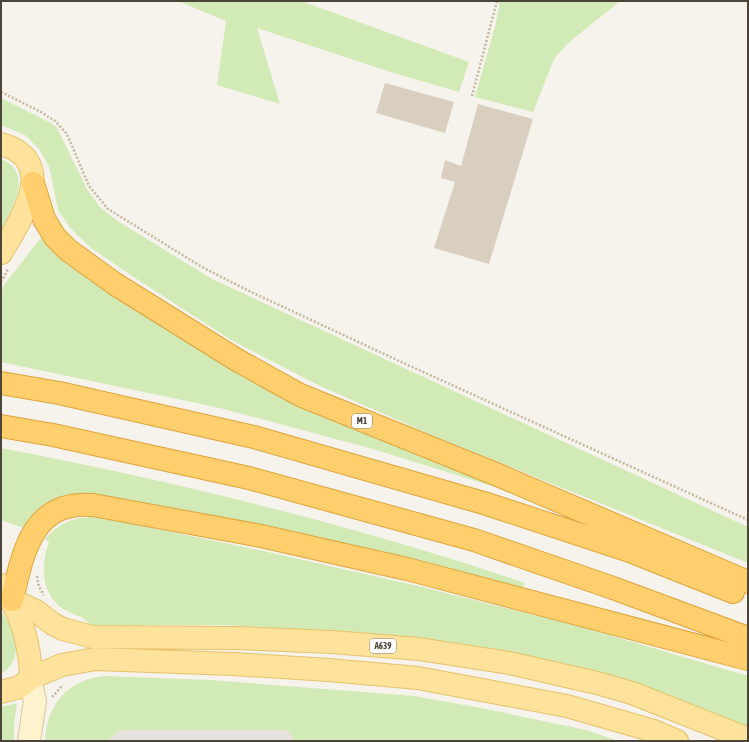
<svg xmlns="http://www.w3.org/2000/svg" width="749" height="742" viewBox="0 0 749 742" font-family="'Asap Condensed',sans-serif">
<rect width="100%" height="100%" fill="#f6f3ec"/>
<!-- industrial -->
<path fill="#e6e2dd" d="M120,730H288L295,741H107Z"/>
<!-- green -->
<path fill="#d2eab5" d="M178,1H301L469,62L459,92L384,70L257,28L280,104L217,85L226,21Z
M500,1H620L567,44L554,59L533,112L475,97L496,23Z
M1,98L51,123L57,128L88,191L100,207L116,220L212,279L748,527V563L434,436L318,385L231,340L129,274L90,247L71,229L58,210L49,166L39,149L25,135L1,125Z
M1,159C34,172 13,209 1,229Z
M43,235L181,335L536,500L373,449L220,408L1,362V293L4,285Z
M1,448C178,482 354,525 525,583L522,592L411,563L97,494L76,495L26,529L1,520Z
M90,517L118,521L259,550L418,586L578,626L748,676V731L358,634L227,625H90C83,615 78,617 67,611C41,597 40,567 49,542L45,539C60,523 69,519 90,517Z
M1,611C16,631 25,659 1,674Z
M103,676L210,680L414,696L481,708L586,730L618,741H295L287,730H120L107,741H45C47,705 66,681 103,676Z
M17,703L14,724V741H3L1,738V707Z"/>
<!-- building -->
<path fill="#d8cfc1" d="M385,83L454,102L445,133L376,113Z
M478,104L533,119L489,264L434,248L455,182L441,178L445,160L461,166Z"/>
<g fill="none" stroke-linecap="round" stroke-linejoin="round">
<!-- secondary casing -->
<g stroke="#d6c79b" stroke-width="24">
<path id="secondary" d="M29,741L35,701L30,680"/>
</g>
<!-- primary casing -->
<g stroke="#e6c16a" stroke-width="24">
<path id="primary" d="M1,144C61,161 20,221 1,253
M1,585C22,613 30,644 31,678
M14,601L36,611L53,624L63,629L93,637L237,638L332,642L419,649L509,663L597,683L632,693L748,739
M1,692L20,687L31,678L62,665L95,659L234,664L329,670L418,678L567,706L654,731L677,741"/>
</g>
<!-- motorway casing -->
<g stroke="#e0a43c" stroke-width="24">
<path id="motorway" d="M33,183L44,219L55,237L68,250L115,284L237,360L300,395L498,475L748,582
M1,383L59,393L254,437L487,504L630,551L733,592
M1,426L53,435L249,478L474,540L613,588L748,638
M12,600C23,552 32,500 93,505L261,536L407,569L748,659"/>
</g>
<!-- path -->
<path stroke="#c4b79f" stroke-width="2.5" stroke-dasharray="2 2" stroke-linecap="butt" d="M1,92L41,112L55,121L67,134L89,186L108,209L202,267L247,290L397,360L748,520
M472,96L497,1
M1,282L8,269
M37,576L39,587L44,595
M52,697L63,685"/>
<!-- secondary -->
<use href="#secondary" stroke="#fff3cd" stroke-width="22"/>
<!-- primary -->
<use href="#primary" stroke="#ffe39c" stroke-width="22"/>
<!-- motorway -->
<use href="#motorway" stroke="#ffcf6e" stroke-width="22"/>
</g>
<g text-anchor="middle" stroke-width="3.5" stroke-linejoin="round" paint-order="stroke">
<!-- shield labels -->
<g fill="#fff" stroke="#817c74" stroke-width="1">
<rect x="352" y="414" width="20" height="14" rx="3"/>
<rect x="370" y="639" width="26" height="14" rx="3"/>
</g>
<g font-size="9" font-weight="bold" fill="#4b4439">
<text x="362" y="424">M1</text>
<text x="383" y="649">A639</text>
</g>
</g>
<!-- border -->
<rect width="749" height="742" fill="none" stroke="#4b4439" stroke-width="4"/>
</svg>
